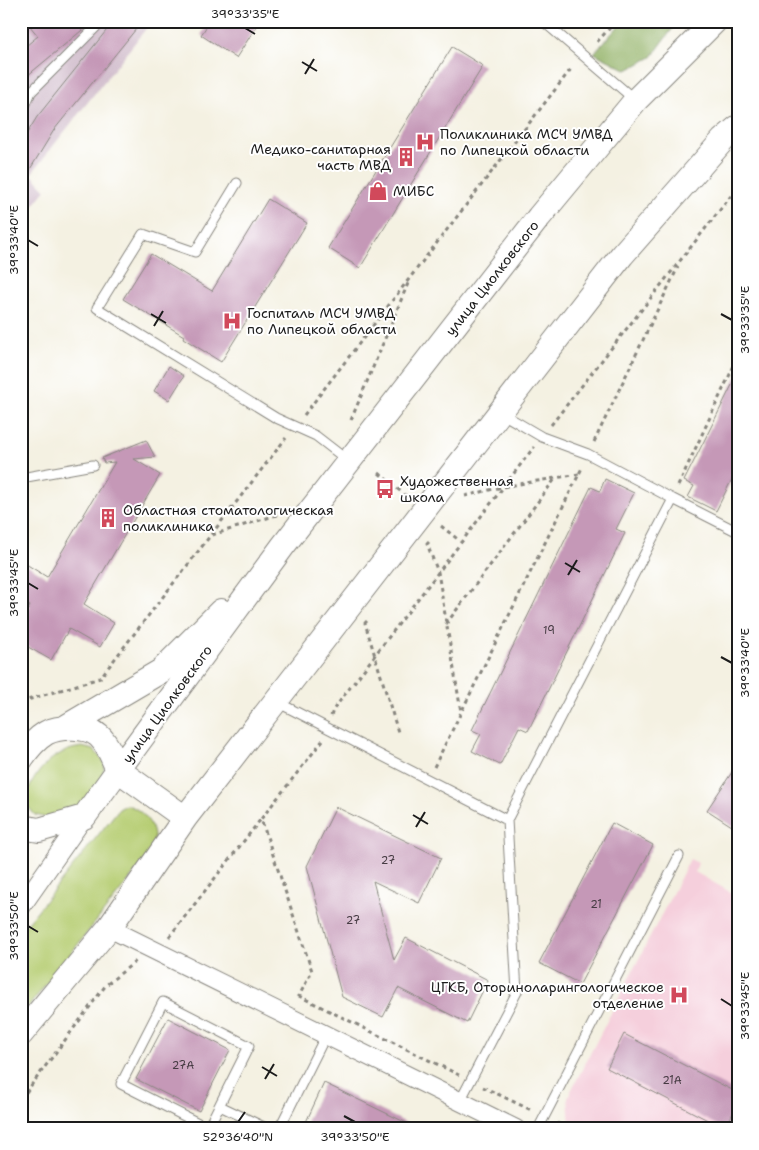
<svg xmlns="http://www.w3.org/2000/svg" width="759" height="1150" viewBox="0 0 759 1150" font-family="'Shantell Sans',sans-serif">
<rect width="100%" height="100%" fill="#fff"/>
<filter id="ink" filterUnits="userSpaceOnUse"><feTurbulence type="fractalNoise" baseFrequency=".02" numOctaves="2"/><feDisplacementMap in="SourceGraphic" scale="10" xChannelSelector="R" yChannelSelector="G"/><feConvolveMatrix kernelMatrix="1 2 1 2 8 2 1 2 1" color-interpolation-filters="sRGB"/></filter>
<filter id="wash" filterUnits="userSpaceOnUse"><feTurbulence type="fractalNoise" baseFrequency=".0096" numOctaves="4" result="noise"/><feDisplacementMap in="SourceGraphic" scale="20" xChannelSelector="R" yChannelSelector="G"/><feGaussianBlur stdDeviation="1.12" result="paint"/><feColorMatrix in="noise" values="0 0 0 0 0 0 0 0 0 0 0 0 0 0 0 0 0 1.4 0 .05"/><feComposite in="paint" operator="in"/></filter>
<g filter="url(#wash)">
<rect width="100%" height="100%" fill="#f4f1e2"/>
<!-- built -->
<path fill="#f5cfdc" d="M690,859L698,863L695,872L730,892H738V1129H575L570,1126L568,1097Z"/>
<!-- industrial -->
<path fill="#d1bdcc" d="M21,21H152L31,174L46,190L21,221Z"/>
<!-- green -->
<path fill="#b6cd72" stroke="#697447" d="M82,747L94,750L105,763C103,787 79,814 54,818C48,819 41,816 35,815L24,802C33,773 51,751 82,747Z
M126,805C139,807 153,822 154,836C155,842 151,849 149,855L21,1016V931L119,809Z"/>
<!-- forest -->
<path fill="#90b064" stroke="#566640" d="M623,21H678L652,57L627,70L594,53Z"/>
<g id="blocks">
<!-- building -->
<path fill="#c598b7" d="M26,21H93L21,81V50L38,36Z
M114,21H126L136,29L54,130L21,184V143L37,117Z
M210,21H260L236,58L201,35Z
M452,47L483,66L360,268L328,248Z
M268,199L307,223L221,362L183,338L184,336L123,299L151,254L212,291Z
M169,366L184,376L169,400L154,391Z
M738,373V467L716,511L688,497L694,486L684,481Z
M146,440L155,457L134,459L160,475L84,604L114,623L100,647L69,629L51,660L21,643V621L30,606L21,601V561L47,577L115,462L104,463L102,458Z
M605,479L634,493L616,529L625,533L528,731L519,727L500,765L472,751L481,734L472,730L591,487L600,491Z
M738,763V830L707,810Z
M336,807L441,858L419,903L373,881L394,960L406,938L488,980L467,1023L398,988L383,1017L342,997L307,866Z
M612,823L653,845L580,984L539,963Z
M168,1018L230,1050L199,1111L136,1079Z
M624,1034L738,1093V1103L725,1129L607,1068Z
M324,1083L419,1129H320L306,1122Z"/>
</g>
</g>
<g filter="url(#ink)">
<use href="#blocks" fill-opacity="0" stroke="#88867f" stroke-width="1"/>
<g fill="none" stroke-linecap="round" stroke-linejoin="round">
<!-- lane casing -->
<g stroke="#88867f" stroke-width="11">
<path id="lane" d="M543,21L635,100
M21,115L31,92L102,21
M237,183L195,252L143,234L97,308L276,418L316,436L347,460
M501,413L542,437L588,454L673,499
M21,478L93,465
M275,701L507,820L517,992L460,1101
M507,820L673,499L738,532
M163,1002L249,1046L208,1128L121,1084Z
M220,1106L268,1129
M279,1129L326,1035
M538,1129L679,856"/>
</g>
<!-- street casing -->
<g stroke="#88867f" stroke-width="20">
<path id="street" d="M21,907L84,817
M109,928L516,1129"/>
</g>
<!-- secondary casing -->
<g stroke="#88867f" stroke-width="26">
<path id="secondary" d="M64,728L161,671L221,611
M21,759C27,750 36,739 46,733C59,726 87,725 99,736C108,744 113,759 118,770L84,817L39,830L21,827
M185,818L118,770L283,546L539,217L636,100L715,21
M21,1034L109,928L185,818L622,255L723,140L738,127"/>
</g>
<!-- path -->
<path stroke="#88867f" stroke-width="3" stroke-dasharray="4 4" stroke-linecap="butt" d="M597,42L616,21
M304,415L571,69
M351,420L409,281
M551,425L738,187
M594,442L678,267
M379,473L407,497
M678,486L738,357
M465,496L502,487L579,474
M441,526L460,541
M212,535L280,514
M429,542L427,544L438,572L461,712
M367,621L365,623L398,732
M446,624L555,479
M21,702L100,678L286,438
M331,716L333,710L534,447
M323,740L261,819L312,971L299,996L459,1075
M434,767L582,468
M169,937L261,819
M483,1087L531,1110
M21,1099L106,985L136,961
M557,1123L567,1129"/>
<!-- lane -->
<use href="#lane" stroke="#fff" stroke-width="9"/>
<!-- street -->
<use href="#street" stroke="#fff" stroke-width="18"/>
<!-- secondary -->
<use href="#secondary" stroke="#fff" stroke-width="24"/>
</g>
</g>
<!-- ticks -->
<path fill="none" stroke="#1c1c1c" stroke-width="2" d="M245,28L255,34M302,62L317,71M305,74L314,59M28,240L38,246M151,314L166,323M721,314L732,320M154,326L163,311M565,563L580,572M568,575L577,560M28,583L38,589M721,657L732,663M413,815L428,824M416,827L425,812M28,926L38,932M721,999L732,1006M262,1067L277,1076M265,1079L274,1064M344,1116L355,1122M238,1122L245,1112"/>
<!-- icons -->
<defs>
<g id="hospital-bare" transform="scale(1.5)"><path d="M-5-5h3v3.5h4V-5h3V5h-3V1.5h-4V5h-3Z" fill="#d1495b" stroke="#fff" stroke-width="2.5" paint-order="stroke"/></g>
<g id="building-bare" transform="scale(1.5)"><path d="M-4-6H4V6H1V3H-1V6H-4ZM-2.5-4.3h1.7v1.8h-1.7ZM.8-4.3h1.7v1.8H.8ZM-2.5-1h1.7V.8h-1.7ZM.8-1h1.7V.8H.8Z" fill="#d1495b" stroke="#fff" stroke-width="2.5" paint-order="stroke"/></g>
<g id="shop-bare" transform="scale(1.5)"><path d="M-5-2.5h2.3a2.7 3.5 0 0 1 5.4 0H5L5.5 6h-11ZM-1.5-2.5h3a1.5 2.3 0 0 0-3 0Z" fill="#d1495b" stroke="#fff" stroke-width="2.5" paint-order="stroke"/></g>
<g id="bus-bare" transform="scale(1.5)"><path d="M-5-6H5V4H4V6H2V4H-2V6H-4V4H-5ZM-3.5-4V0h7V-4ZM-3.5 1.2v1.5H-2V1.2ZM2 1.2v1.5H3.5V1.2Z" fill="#d1495b" stroke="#fff" stroke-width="2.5" paint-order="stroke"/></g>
</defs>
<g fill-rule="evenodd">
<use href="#hospital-bare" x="425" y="142"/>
<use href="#building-bare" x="406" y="157"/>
<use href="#shop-bare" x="378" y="191"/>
<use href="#hospital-bare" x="232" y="321"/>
<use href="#bus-bare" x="385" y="489"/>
<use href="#building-bare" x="108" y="518"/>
<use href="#hospital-bare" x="679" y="995"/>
</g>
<g text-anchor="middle" stroke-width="4" stroke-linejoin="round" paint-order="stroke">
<!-- number labels -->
<g font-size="11" fill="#463b43">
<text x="549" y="634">19</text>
<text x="388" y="864">27</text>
<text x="596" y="908">21</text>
<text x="353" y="924">27</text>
<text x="183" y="1069">27А</text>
<text x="672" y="1084">21А</text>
</g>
<!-- poi labels -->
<g font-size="14" fill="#1c1c1c" stroke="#fff" text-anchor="start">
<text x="440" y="139">Поликлиника МСЧ УМВД<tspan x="440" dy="16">по Липецкой области</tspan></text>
<text x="391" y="154" text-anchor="end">Медико-санитарная<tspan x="391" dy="16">часть МВД</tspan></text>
<text x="393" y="196">МИБС</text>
<text x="247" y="318">Госпиталь МСЧ УМВД<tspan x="247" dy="16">по Липецкой области</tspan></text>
<text x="400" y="486">Художественная<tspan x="400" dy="16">школа</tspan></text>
<text x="123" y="515">Областная стоматологическая<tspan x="123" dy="16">поликлиника</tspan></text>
<text x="664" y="992" text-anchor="end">ЦГКБ, Оториноларингологическое<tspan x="664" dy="16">отделение</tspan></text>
</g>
<!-- street labels -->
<g font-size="14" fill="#1c1c1c" stroke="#fff">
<text transform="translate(492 278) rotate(-52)" y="5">улица Циолковского</text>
<text transform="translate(167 704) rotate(-54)" y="5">улица Циолковского</text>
</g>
</g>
<!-- margin -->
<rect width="759" height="1150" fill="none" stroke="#fff" stroke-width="55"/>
<rect x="28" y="28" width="704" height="1094" fill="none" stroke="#1c1c1c" stroke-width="2"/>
<g font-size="12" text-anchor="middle" fill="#1c1c1c">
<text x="245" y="18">39°33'35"E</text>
<text transform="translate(14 240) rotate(-90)" y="4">39°33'40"E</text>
<text transform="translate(745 320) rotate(-90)" y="4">39°33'35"E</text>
<text transform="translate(14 583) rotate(-90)" y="4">39°33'45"E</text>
<text transform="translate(745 663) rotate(-90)" y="4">39°33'40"E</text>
<text transform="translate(14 926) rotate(-90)" y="4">39°33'50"E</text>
<text transform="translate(745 1006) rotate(-90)" y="4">39°33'45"E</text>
<text x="238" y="1141">52°36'40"N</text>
<text x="355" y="1141">39°33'50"E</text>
</g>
</svg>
